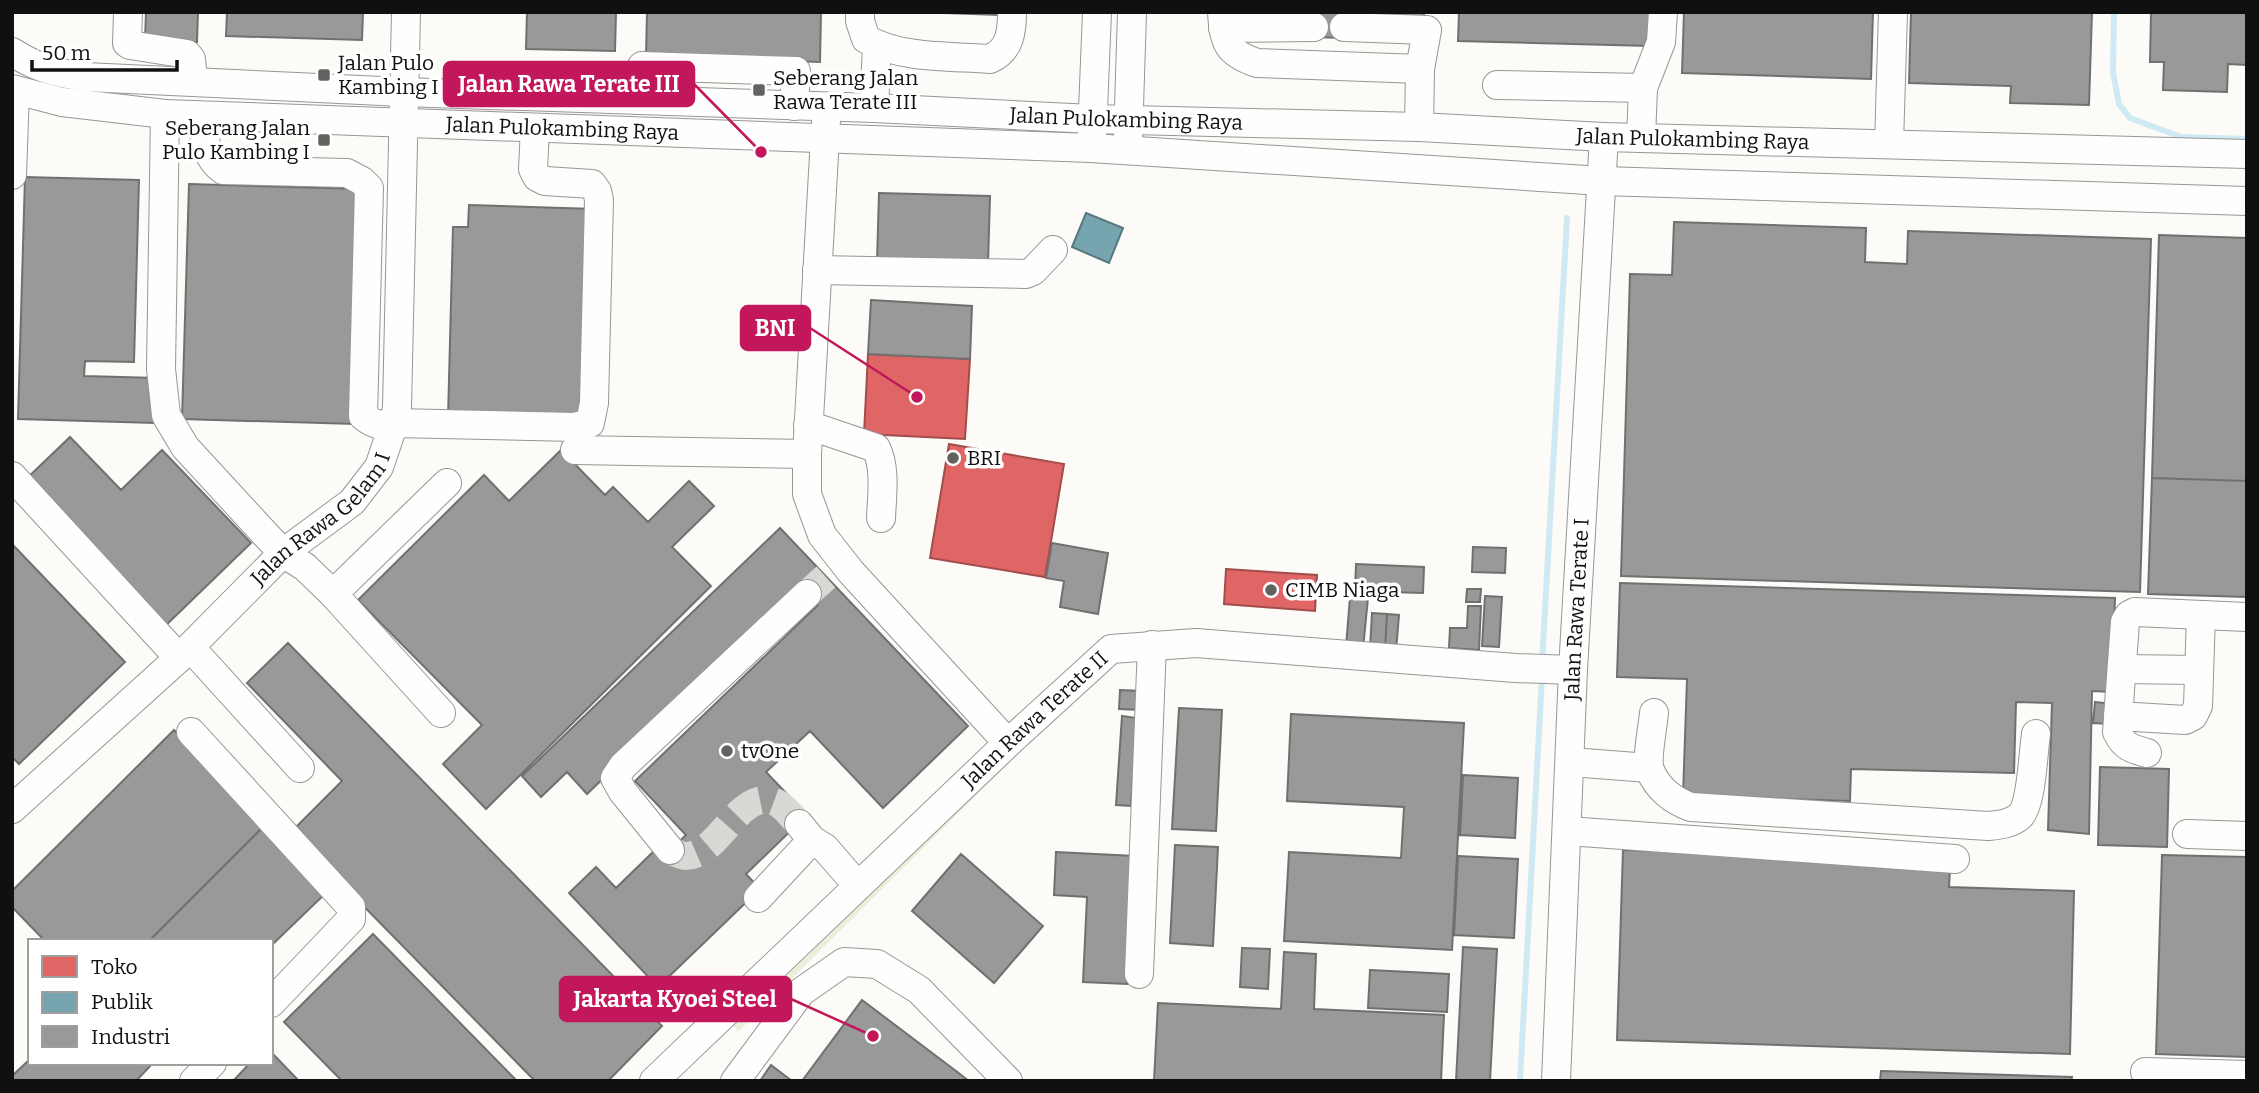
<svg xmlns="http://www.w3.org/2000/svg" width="2259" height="1093" viewBox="0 0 2259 1093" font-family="Bitter,serif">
<rect width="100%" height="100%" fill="#fcfbf7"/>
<!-- green -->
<path fill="#e8f0d9" d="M1008,743L1018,754L738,1032L725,1013Z"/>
<!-- shops -->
<path fill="#e06666" stroke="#a24c4c" stroke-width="2" d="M868,354L970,359L965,439L864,434Z
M949,444L1064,464L1045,577L930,558Z
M1226,569L1317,575L1315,611L1224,604Z"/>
<!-- public -->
<path fill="#76a5af" stroke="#57787f" stroke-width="2" d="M1086,213L1123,228L1109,263L1072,247Z"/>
<!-- industry -->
<path fill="#999" stroke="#707070" stroke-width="2" d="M146,12H198L197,42L145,40Z
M227,12H363L362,40L226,36Z
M527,12H616L615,51L526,49Z
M647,12H821L820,62L646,57Z
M916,12H998V15Z
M1242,12H1424V19L1343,38L1314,37Z
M1459,12H1650L1649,46L1458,41Z
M1684,12H1873L1871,79L1682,73Z
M1911,12H2092L2089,105L2010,103L2011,86L1909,83Z
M2151,12H2247V65L2228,64L2227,92L2163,90L2164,62H2150Z
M25,177L139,180L134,362L85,361L84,376L157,378L155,423L18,419Z
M189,184L362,189L355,424L182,419Z
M879,193L990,196L988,265L877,262Z
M469,205L594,209L588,422L448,418L453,227H468Z
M1674,222L1866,228L1865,262L1907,264L1908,231L2151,239L2140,592L1621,576L1630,274L1672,275Z
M2159,235L2247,238V481L2152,478Z
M871,300L972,306L970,359L868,354Z
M70,437L121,490L162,450L251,543L162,629L23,482Z
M561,450L605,495L613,487L648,522L689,481L714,506L672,547L711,586L486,809L443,764L482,725L358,600L484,475L509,501Z
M2152,478L2247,481V597L2148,594Z
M780,528L968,726L883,808L810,731L766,772L807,815L746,874L760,889L658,987L569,893L596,867L616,888L654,851L661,859L686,835L635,781L818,605L801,588L587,794L567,772L541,797L522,776Z
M1052,543L1108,553L1098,614L1060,607L1064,581L1046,578Z
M12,544L125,662L19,764L12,757Z
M1473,547L1506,548L1505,573L1472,572Z
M1356,564L1424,567L1423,593L1355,591Z
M1620,583L2115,598L2112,692L2092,691L2089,834L2048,830L2052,703L2016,702L2014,773L1851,769L1850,801L1683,796L1687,679L1617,677Z
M1467,589H1481L1480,602H1466Z
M1485,596L1502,597L1499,647L1482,646Z
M1350,597L1368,598L1363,649L1346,647Z
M1468,606H1481L1479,650L1449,648L1450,628H1467Z
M1372,613L1387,614L1385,650L1370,649Z
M1387,614L1399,615L1396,651L1385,650Z
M288,643L662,1026L608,1081H535L291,832L342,781L247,683Z
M1120,690L1142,691V710L1119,709Z
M2095,702L2112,704L2110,724L2093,723Z
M1179,708L1222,710L1216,831L1172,829Z
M1291,714L1464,723L1452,950L1284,941L1289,852L1401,858L1404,807L1287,801Z
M1122,716L1137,718L1131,806L1116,805Z
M174,730L266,824L149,941H45L12,907V891Z
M2100,767L2169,769L2167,847L2098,845Z
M1463,775L1518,778L1515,838L1460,835Z
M266,824L330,889L271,946V941H149Z
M1175,845L1218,847L1213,946L1170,943Z
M1623,850L1882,858L1950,870L1949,887L2074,891L2070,1054L1617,1040Z
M1056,852L1134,856L1127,984L1083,982L1087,897L1054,895Z
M961,854L1043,926L994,983L912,911Z
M2162,855L2247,857V1057L2156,1054Z
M1458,856L1518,859L1514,938L1454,935Z
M373,934L517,1081H342L284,1022Z
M1463,947L1497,949L1490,1081H1456Z
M1242,948L1270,949L1268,989L1240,987Z
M1284,952L1316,954L1314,1009L1444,1015L1441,1081H1154L1158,1003L1281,1009Z
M1370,970L1449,974L1447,1012L1368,1008Z
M862,1000L956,1071L969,1081H802Z
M271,1052L299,1081H233L250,1063H271Z
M30,1059V1063H153L136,1081H12V1076Z
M771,1065L792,1081H760Z
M1881,1071L2072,1077L2071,1081H1880Z"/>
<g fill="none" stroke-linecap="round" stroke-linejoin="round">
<!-- stream -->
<path stroke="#d0eaf4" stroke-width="6" d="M2114,12L2113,73L2119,104L2130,118L2181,137L2247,139
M1542,663L1567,218
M1520,1081L1542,677"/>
<!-- minor-tunnel -->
<path stroke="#d9d8d4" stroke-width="28" stroke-dasharray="28 14" stroke-linecap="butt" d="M807,594L826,577
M670,850C674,852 681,856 685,856C719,857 739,787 775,802C783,805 792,817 799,824"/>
<!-- minor casing -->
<g stroke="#969694" stroke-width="30">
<g id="minor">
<path d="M128,12L127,43L130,45L187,54L191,59L193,80"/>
<path d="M860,12V21L866,39C902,59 950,56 990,59C1010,50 1012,32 1012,12"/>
<path d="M1222,12C1224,43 1227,53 1257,63L1420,69L1419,127"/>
<path d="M1344,27L1427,30L1420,69"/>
<path d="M1223,28L1314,27"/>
<path id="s1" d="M12,52C37,68 56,73 85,77L403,92L874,108L1092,119L1419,127L1604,137L2247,154"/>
<path d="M1497,85L1643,88L1641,138"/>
<path d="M1643,88L1661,42L1663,12"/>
<path id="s2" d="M12,89L62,102L165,114L1091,148L1602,181L2247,201"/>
<path d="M637,100L642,66L796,71L794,106"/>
<path d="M874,108L877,46"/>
<path d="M165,114L161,369L166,415L185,447L266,535L283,553L305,567L333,594L441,713"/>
<path d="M202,116C204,136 205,158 223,170L347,173L362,181L369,188L363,416C374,425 380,426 394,423L574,427L590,423L594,403L599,200L597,191L592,184L545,181L537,177L533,169L535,128"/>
<path d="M826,120L807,454V494L822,535L851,572L1008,743"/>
<path d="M1092,135L1097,12"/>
<path d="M1128,139L1132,12"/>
<path d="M1889,144L1893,12"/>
<path d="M12,175L15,91"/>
<path d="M817,270L1026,274L1033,271L1053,250"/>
<path d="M808,425L876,448C886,468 882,495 881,518"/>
<path d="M575,450L807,454"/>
<path d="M12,476L179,658"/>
<path d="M333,594L447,483"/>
<path d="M190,647L300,768"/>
<path d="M2122,669L2199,670"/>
<path d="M1654,713C1653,726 1646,759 1650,770C1657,788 1673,801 1691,807L1988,826C1999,825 2011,824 2020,816C2032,804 2033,752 2036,734"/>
<path d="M2118,716L2185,720L2193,716L2198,706L2201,615"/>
<path d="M191,732L351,907V919L271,1003"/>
<path d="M2147,753C2132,749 2124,747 2117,732L2125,622L2129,615L2135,612L2247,617"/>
<path d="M1571,762L1649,768"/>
<path id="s3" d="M12,809L179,658L283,553L352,502L379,467L394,423L397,407L406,12"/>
<path d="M799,824L812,840L825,848L858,886"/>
<path d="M1568,831L1955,859"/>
<path d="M2187,834L2247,836"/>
<path d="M670,850L623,792L615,778L623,766L807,594"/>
<path d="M758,898L812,840"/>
<path d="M1139,974L1152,645"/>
<path d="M2145,1072L2247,1075"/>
<path d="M194,1081L212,1063"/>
<path id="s4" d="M654,1081L1008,743L1111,649L1196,643L1515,668L1573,670"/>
<path d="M735,1081L801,992L844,962L877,964L919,990L1008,1081"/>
<path id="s5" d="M1556,1081L1573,670L1604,137"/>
</g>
</g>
<!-- minor -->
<use href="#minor" stroke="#fffefe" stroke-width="28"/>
</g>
<!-- markers -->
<g fill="#636261" stroke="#fff" stroke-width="2.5">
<rect x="317" y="68" width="14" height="14" rx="3.5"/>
<rect x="752" y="83" width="14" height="14" rx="3.5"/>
<rect x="317" y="133" width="14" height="14" rx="3.5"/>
<circle cx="953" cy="458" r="7"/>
<circle cx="1271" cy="590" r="7"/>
<circle cx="727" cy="751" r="7"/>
</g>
<g text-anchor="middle" stroke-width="7" stroke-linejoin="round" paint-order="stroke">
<!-- poi labels -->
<g font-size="21" fill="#101010" stroke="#fff" text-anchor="start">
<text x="338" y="70">Jalan Pulo<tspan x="338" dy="24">Kambing I</tspan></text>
<text x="773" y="85">Seberang Jalan<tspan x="773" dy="24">Rawa Terate III</tspan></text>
<text x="310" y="135" text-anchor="end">Seberang Jalan<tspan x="310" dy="24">Pulo Kambing I</tspan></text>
<text x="967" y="465">BRI</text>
<text x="1285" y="597">CIMB Niaga</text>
<text x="741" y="758">tvOne</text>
</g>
<!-- street labels -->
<g font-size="21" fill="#101010" stroke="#fff">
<text dy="7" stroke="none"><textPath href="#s1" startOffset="1120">Jalan Pulokambing Raya</textPath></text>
<text dy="7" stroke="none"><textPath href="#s2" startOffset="553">Jalan Pulokambing Raya</textPath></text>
<text dy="7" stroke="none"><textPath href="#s1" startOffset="1687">Jalan Pulokambing Raya</textPath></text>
<text dy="7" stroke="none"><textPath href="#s3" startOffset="425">Jalan Rawa Gelam I</textPath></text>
<text dy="7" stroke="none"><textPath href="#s5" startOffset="472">Jalan Rawa Terate I</textPath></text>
<text dy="7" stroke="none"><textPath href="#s4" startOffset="525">Jalan Rawa Terate II</textPath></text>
</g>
</g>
<!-- callouts -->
<path fill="none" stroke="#c2185b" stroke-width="2.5" d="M761 152L694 84M917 397L810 328M873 1036L791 999"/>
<g fill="#c2185b" stroke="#fff" stroke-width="2.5">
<circle cx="761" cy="152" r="7"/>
<circle cx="917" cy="397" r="7"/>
<circle cx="873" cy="1036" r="7"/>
</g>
<g fill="#c2185b" stroke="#c2185b" stroke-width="2.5">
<rect x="444" y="62" width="250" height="44" rx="7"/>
<rect x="741" y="306" width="69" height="44" rx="7"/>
<rect x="560" y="977" width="231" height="44" rx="7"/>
</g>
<g font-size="23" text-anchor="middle" font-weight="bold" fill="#fff">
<text x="569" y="92">Jalan Rawa Terate III</text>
<text x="775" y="336">BNI</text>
<text x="675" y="1007">Jakarta Kyoei Steel</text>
</g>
<!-- border -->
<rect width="2259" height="1093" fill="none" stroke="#101010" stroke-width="28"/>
<!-- legend -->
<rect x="28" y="939" width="245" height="126" fill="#ffffff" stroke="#9f9f9f" stroke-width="2"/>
<rect x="42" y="956" width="35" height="21" fill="#e06666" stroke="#9f9f9f" stroke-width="2"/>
<text x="91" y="974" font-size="21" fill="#101010">Toko</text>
<rect x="42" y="992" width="35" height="21" fill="#76a5af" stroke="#9f9f9f" stroke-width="2"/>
<text x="91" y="1009" font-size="21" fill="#101010">Publik</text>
<rect x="42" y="1026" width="35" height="21" fill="#999999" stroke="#9f9f9f" stroke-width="2"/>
<text x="91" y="1044" font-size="21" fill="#101010">Industri</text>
<!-- scale -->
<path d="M32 60v10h145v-10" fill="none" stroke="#101010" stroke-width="3.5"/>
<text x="42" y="60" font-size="21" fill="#101010" stroke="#ffffff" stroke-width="5" paint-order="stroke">50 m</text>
</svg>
